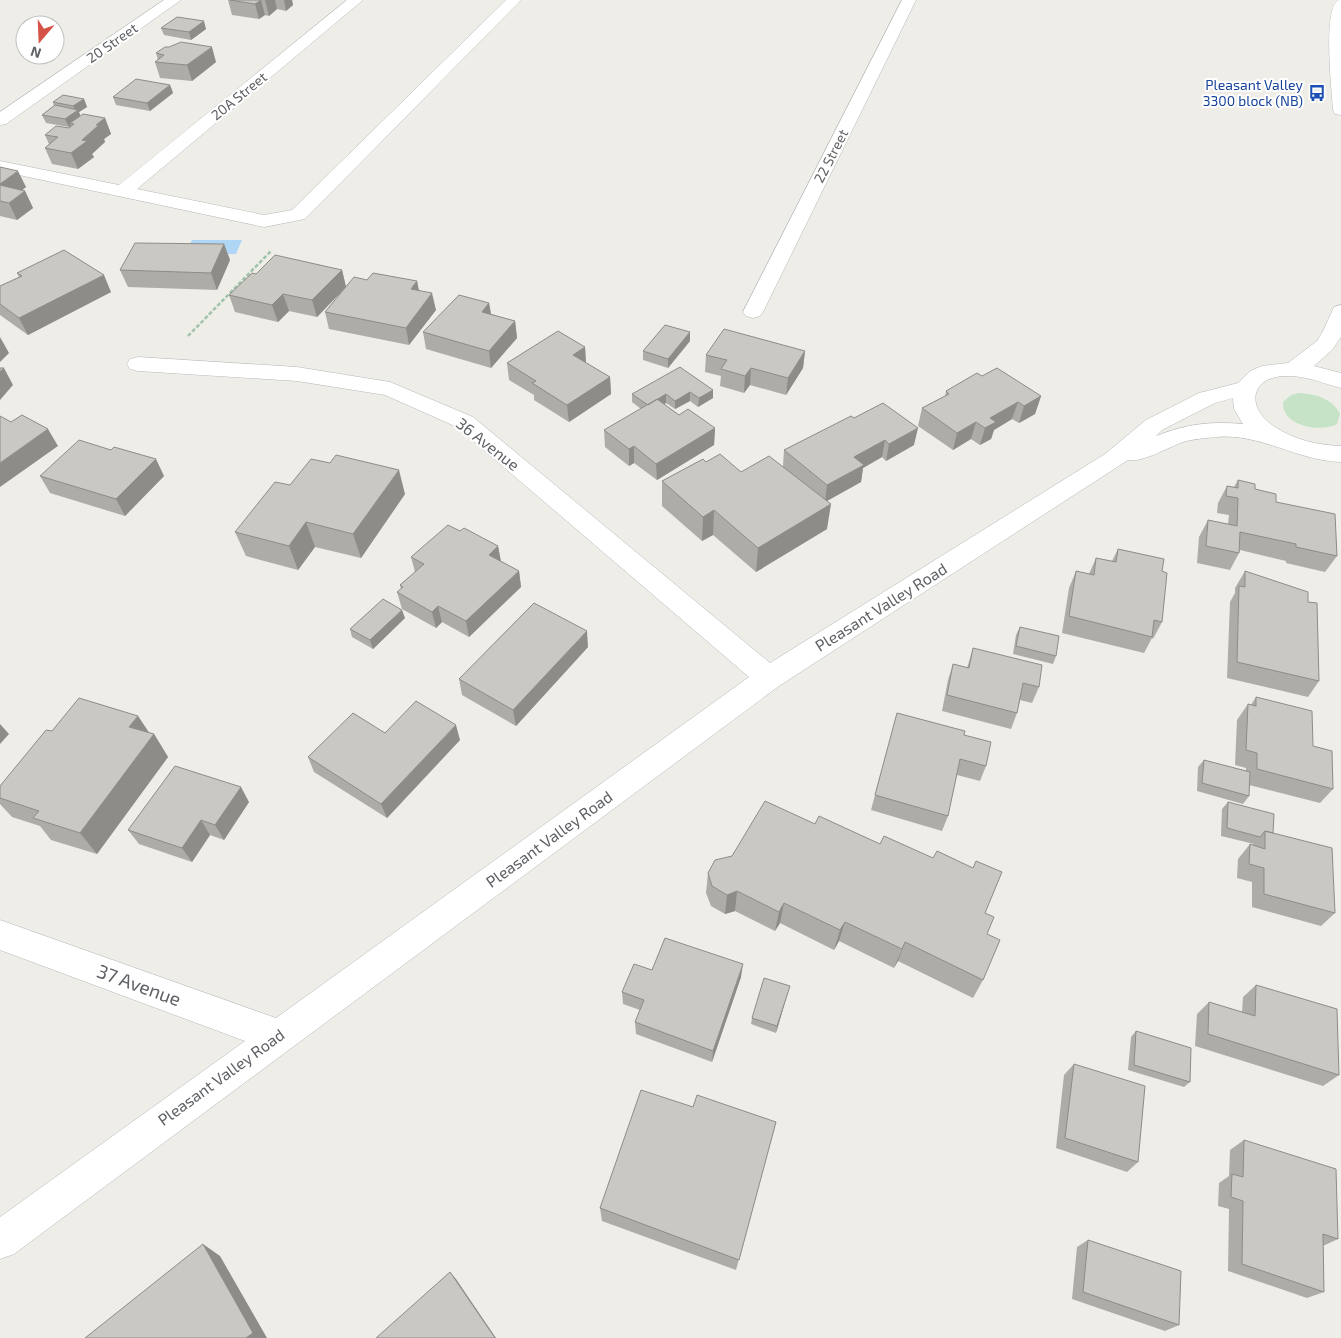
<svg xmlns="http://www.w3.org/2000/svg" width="1341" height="1338" viewBox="0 0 1341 1338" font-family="'Exo 2',sans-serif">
<rect width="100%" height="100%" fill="#eeede7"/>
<!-- green -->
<path fill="#c6e3c7" d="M1299,393C1315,394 1332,398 1340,414L1337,424C1321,433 1281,426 1283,402L1291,395Z"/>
<!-- water -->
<path fill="#b0d6f5" d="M192,240H242L236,254H185Z"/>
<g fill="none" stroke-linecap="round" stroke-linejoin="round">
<!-- minor casing -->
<g stroke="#b4b6ba" stroke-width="1">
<path id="minor" d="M164,0H181L6,124L0,125V112Z
M347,0H363L137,189L264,215L292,210L506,0H521L305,219L264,227L0,171V161L119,185Z
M902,0H916L763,312L760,316L753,318L746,316L743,312Z
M1339,0H1341V115L1335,114L1333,110C1332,92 1322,6 1339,0Z
M1341,305V337L1332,350L1314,366L1341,373V388C1322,383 1305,375 1284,376C1248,378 1247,410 1275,427C1295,440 1317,445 1341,446V462C1298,461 1260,433 1217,437C1206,438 1193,439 1183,442C1169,447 1142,463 1128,460L779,686L14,1254L0,1259V1217L245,1041L0,950V920L276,1018L749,677L457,427L385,395L297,381L138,371L130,369L127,364L130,359L138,357L297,367L390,382L473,417L770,663L1105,454L1146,420L1199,393L1238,383L1250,371L1262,366L1288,363L1317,341L1323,331L1334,307ZM1233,398L1234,409L1243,424C1211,421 1186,424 1156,436L1162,430L1215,403Z"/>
</g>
<!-- path -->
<path stroke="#a0c3ab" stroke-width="2.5" stroke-dasharray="4 2" stroke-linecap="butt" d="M188,336L271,251"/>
<!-- minor -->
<use href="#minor" fill="#fff" fill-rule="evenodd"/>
</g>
<!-- wall -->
<path fill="#aeaca8" d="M228,0H292L293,5L286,11L277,9L269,16L265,15L259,19L232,15Z
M161,28L206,29L191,40L164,35Z
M156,53L216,62L192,81L160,78L155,62L158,60Z
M170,85L173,93L150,111L116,105L113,97Z
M84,99L87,107L79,112L80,116L105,118L111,134L104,139L105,142L92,154L94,157L78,169L52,164L45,148L49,144L45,135L69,128L71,126L69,127L46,123L42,115L54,106L53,102Z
M0,167L26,187L22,190L25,191L33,208L17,220L0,216Z
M224,244L230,260L217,290L128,287L120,270Z
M342,270L346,287L317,317L289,311L278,322L235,312L229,295L256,274Z
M17,273L111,292L28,335L0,315V286L19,277Z
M367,280L417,281L419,290L436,310L409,345L329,329L325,312Z
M489,303L491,314L515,321L517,338L491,368L426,349L423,332Z
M690,332V341L668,368L643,360V351Z
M585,347L586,363L610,377L611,394L569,422L534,400V395L509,380L507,363Z
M805,351L803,368L786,395L750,385L744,393L720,386L721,376L705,372L706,355Z
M982,376L1041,396L1035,414L1019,423L1012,419L994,430L991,439L980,445L971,439L953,450L918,426L922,408L945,396L946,391Z
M713,390V398L698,407L690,401L675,409L666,403L664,404L679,415L715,428L714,445L657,480L634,463L629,466L605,447L604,430L641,409L632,402V394Z
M854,418L914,445L886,461L882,457L863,468L861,482L827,501V529L756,572L713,535L702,541L662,506V481L706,462L741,472L783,466L784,450Z
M40,476H164L125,516L50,493Z
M1238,480L1276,502L1337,556L1325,572L1286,563V561L1240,550L1239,553L1230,570L1197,563L1199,537L1208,520L1228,524L1229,515L1217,513L1218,503L1227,486L1234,487Z
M290,485L405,494L361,558L315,547L298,570L246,556L235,532Z
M460,531L498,546L501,561L519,571L521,587L469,637L442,622L436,628L402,609L397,592L401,589L400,585L415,572L411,557Z
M1118,549L1162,571V622L1153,639L1152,638L1144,653L1062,633L1069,588L1076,571L1089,574L1096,558L1112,561Z
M1245,571L1308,602L1319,681L1308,697L1227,678L1230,602L1235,593V588Z
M405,618L373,649L352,637L350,629Z
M1020,627L1056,656L1053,664L1013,654L1016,635Z
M588,647L516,726L462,695L459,679Z
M973,648L1039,687L1032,703L1020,700L1017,713L1011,729L942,711L948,680L953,664L967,668Z
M1256,697L1313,746L1333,789L1320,803L1249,785V796L1243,804L1197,791L1198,767L1204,760L1246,771V768L1235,765L1237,720L1248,704L1251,705Z
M897,713L964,735L986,766L980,781L957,775L948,816L942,831L871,810Z
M138,716L149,733L154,734L168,757L97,854L51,840L40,826L12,817L0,804V786L52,731Z
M385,733L460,740L387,818L314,772L308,757Z
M249,802L224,840L210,835L192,862L139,844L128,830Z
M1228,802L1273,833L1335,913L1321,926L1252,907V882L1237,878L1238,859L1250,844L1253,845L1254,844L1221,836L1222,809Z
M708,873L985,913L987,934L983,980L973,998L898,961L894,968L839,941L834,950L780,923L775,931L735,911L725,914L711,906L706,893Z
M652,970L741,977L712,1062L636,1034L635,1022L640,1010L623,1004L622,992Z
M1256,985L1339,1075L1323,1086L1195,1046L1197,1014L1209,1002L1242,1012L1243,997Z
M788,992L776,1033L751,1024L752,1018Z
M1136,1031L1190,1082L1184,1087L1128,1070L1131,1037Z
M1074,1064L1138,1162L1127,1172L1056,1148L1064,1075Z
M693,1107L776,1122L736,1270L602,1221L600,1208Z
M1244,1140L1338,1239L1323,1246L1324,1292L1307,1298L1228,1271L1229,1209L1218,1206L1219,1183L1229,1176L1230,1150Z
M1088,1240L1179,1325L1165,1331L1072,1299L1077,1247Z"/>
<!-- shaded-wall -->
<path fill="#8d8c88" d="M261,0L265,15L259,19L255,4Z
M265,0H275L277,9L269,16Z
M284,0H292L293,5L286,11Z
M204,21L206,29L191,40L189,32Z
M212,47L216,62L192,81L187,65Z
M170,85L173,93L150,111L147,103Z
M84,99L87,107L79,112L81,118L70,123L71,126L69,127L65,119L76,111L73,106Z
M105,118L111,134L104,139L105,142L92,154L94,157L78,169L71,153L96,125Z
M18,171L26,187L7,202L0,188V184Z
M25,191L33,208L17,220L9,203Z
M224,244L230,260L217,290L211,273Z
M342,270L346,287L317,317L312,300Z
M104,275L111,292L28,335L19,318Z
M417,281L420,298L411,289Z
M432,293L436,310L409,345L406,328Z
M283,294L289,311L278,322L272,305Z
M489,303L492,320L482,312Z
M515,321L517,338L491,368L489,351Z
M690,332V341L668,368V359Z
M0,337L9,353L0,362Z
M585,347L586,364L573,355Z
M805,351L803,368L786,395L788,378Z
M4,368L13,385L0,400V372Z
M751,368L750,385L744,393L745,376Z
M610,377L611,394L569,422L567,405Z
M713,390V398L698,407L699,398Z
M690,392V401L675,409V401Z
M666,394V403L648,414V405Z
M1041,396L1035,414L1019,423L1024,406Z
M1018,402L1012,419L994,430L991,439L980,445L985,428L990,418Z
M976,422L971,439L953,450L957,433Z
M715,428L714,445L657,480L656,464Z
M918,428L914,445L886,461L889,444Z
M48,429L58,446L0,487V463Z
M885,440L882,457L863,468L861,482L825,502L827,485L854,457Z
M634,446V463L629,466V449Z
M156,459L164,476L125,516L116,499Z
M399,470L405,494L361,558L353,534Z
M831,504L827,529L756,572L758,548Z
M714,510L713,535L702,541L703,517Z
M306,522L315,547L298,570L289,546Z
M498,546L501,563L489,555Z
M519,571L521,587L469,637L466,621Z
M438,606L442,622L436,628L432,612Z
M402,610L405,618L373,649L370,640Z
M587,631L588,647L516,726L513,710Z
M138,716L152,737L154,734L168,757L97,854L80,833L129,727Z
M0,724L9,734L0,744Z
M456,725L460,740L387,818L381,804Z
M241,787L249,802L224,840L215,825Z
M201,820L210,835L192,862L182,848Z
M737,891L735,911L725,914L727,895Z
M784,903L780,923L775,931L779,912Z
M845,922L839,941L834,950L840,930Z
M905,942L898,961L894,968L902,949Z
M743,964L741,977L712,1062L713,1051Z
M790,986L788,992L776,1033L777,1026Z
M203,1244L220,1256L267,1338H246Z
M450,1272L456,1279L496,1338H495Z"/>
<!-- building -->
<path fill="#cac8c3" stroke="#8d8c88" d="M230,0H261L255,4Z
M177,17L204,21L189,32L161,28Z
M181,42L212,47L187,65L155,62L164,55L156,53L165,47H169Z
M136,79L170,85L147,103L113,97Z
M63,95L84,99L73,106L53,102Z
M55,105L78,110L65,119L42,115Z
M83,114L105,118L96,125H99L82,140L87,141L71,153L45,148L58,137L45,135L56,126L69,128L74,124L70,123Z
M0,167L18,171L0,184Z
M0,185L25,191L9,203L0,201Z
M135,243L224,244L211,273L120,270Z
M64,250L104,275L19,318L0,304V286L22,276L17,273Z
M275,255L342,270L312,300L283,294L272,305L229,295L252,273L256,274Z
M373,273L417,281L411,289L432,293L406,328L325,312L354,277L367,280Z
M459,295L489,303L482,312L515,321L489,351L423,332Z
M665,325L690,332L668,359L643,351Z
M724,329L805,351L788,378L751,368L745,376L721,369L727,360L706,355Z
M558,331L585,347L573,355L610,377L567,405L532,383L536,381L507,363Z
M680,367L713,390L699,398L690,392L675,401L666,394L648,405L632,394Z
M0,368H4L0,372Z
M997,368L1041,396L1024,406L1018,402L990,418L996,422L985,428L976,422L957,433L922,408L949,394L946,391L977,373L982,376Z
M657,399L679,415L688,409L715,428L656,464L634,446L629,449L604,430Z
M883,403L918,428L889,444L885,440L854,457L864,465L827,485L784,450L851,416L854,418Z
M22,415L48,429L0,463V416L11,422Z
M79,440L111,450L114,447L156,459L116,499L40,476Z
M720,454L741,472L769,456L831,504L758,548L714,510L703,517L662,481L703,459L706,462Z
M336,455L399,470L353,534L306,522L289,546L235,532L275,482L290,485L311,459L330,463Z
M1238,480L1255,484V489L1276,494V502L1335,514L1337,556L1296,547V544L1240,532L1239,553L1206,546L1208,520L1237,526L1238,498L1226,496L1227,486L1238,488Z
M448,525L460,531L464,528L498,546L489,555L519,571L466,621L438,606L432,612L397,592L403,587L400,585L424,564L411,557Z
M1118,549L1164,559L1162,571L1167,573L1162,622L1154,620L1152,637L1069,616L1076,571L1094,575L1096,558L1116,562Z
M1245,571L1308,592V602L1317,603L1319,681L1237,662L1239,586L1245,587Z
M383,599L402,610L370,640L350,629Z
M534,603L587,631L513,710L459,679Z
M1020,627L1059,636L1056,656L1016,646Z
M973,648L1042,665L1039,687L1023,683L1017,713L947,695L953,664L969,668Z
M1256,697L1312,711L1313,746L1332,751L1333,789L1257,769V753L1246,750L1248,704L1256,706Z
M79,698L138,716L129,727L154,734L80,833L33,818L39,811L0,798V786L46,730L52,731Z
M416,701L456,725L381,804L308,757L353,713L385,733Z
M897,713L965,731L964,735L991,742L986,766L960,759L948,816L875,795Z
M1204,760L1250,772L1249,796L1202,783Z
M175,766L241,787L215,825L201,820L182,848L128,830Z
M765,801L815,824L819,816L880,844L884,836L933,858L937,851L973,868L976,861L1002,872L985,913L994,917L987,934L1000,940L983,980L905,942L902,949L845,922L840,930L784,903L779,912L737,891L727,895L712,886L708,873L715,860L732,856Z
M1228,802L1274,814L1273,833L1265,831L1260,837L1227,828Z
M1265,831L1332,848L1335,913L1264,894V868L1249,864L1250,844L1265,849Z
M665,938L743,964L713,1051L635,1022L644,1000L622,992L634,964L652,970Z
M764,978L790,986L777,1026L752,1018Z
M1256,985L1337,1009L1339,1075L1208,1034L1209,1002L1255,1016Z
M1136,1031L1191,1048L1190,1082L1134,1065Z
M1074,1064L1145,1086L1138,1162L1065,1138Z
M641,1090L693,1107L697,1095L776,1122L739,1260L600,1208Z
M1244,1140L1336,1169L1338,1239L1323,1234L1324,1292L1242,1264L1243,1201L1231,1197L1232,1174L1243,1177Z
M1088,1240L1181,1271L1179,1325L1083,1292Z
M203,1244L253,1333L246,1338H85Z
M450,1272L495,1338H376Z"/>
<!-- icons -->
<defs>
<g id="bus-bare" transform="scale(1.35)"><path d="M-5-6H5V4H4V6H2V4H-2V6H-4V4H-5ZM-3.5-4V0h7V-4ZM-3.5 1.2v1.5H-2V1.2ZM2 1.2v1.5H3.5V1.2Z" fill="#1a4fb4" stroke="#fff" stroke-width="2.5" paint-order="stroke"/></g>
</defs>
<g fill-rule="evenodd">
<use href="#bus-bare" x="1317" y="93"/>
</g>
<g text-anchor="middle" stroke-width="4" stroke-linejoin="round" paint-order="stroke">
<!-- far-street labels -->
<g font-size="14" fill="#5e6165" stroke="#fff">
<text transform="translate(112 43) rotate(-35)" y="5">20 Street</text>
<text transform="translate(239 96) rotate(-39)" y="5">20A Street</text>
<text transform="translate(831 156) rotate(-63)" y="5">22 Street</text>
</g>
<!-- far-transit labels -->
<g font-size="14" fill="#164399" stroke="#fff" text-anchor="end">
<text x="1303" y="90">Pleasant Valley<tspan x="1303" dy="16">3300 block (NB)</tspan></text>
</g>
<!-- street labels -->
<g font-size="16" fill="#5e6165" stroke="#fff">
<text transform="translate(488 444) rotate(38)" y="6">36 Avenue</text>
<text transform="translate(881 607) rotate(-32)" y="6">Pleasant Valley Road</text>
<text transform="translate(549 839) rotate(-36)" y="6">Pleasant Valley Road</text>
<text transform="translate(221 1077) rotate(-36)" y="6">Pleasant Valley Road</text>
</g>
<!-- near-street labels -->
<g font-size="19" fill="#5e6165" stroke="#fff">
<text transform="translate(139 985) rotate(20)" y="7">37 Avenue</text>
</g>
</g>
<!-- north arrow -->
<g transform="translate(40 40) rotate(199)"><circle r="24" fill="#ffffff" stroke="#bfc0c1"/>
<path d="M0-4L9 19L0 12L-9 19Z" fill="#d55246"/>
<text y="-8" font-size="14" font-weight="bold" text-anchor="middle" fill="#5e6165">N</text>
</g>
</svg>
